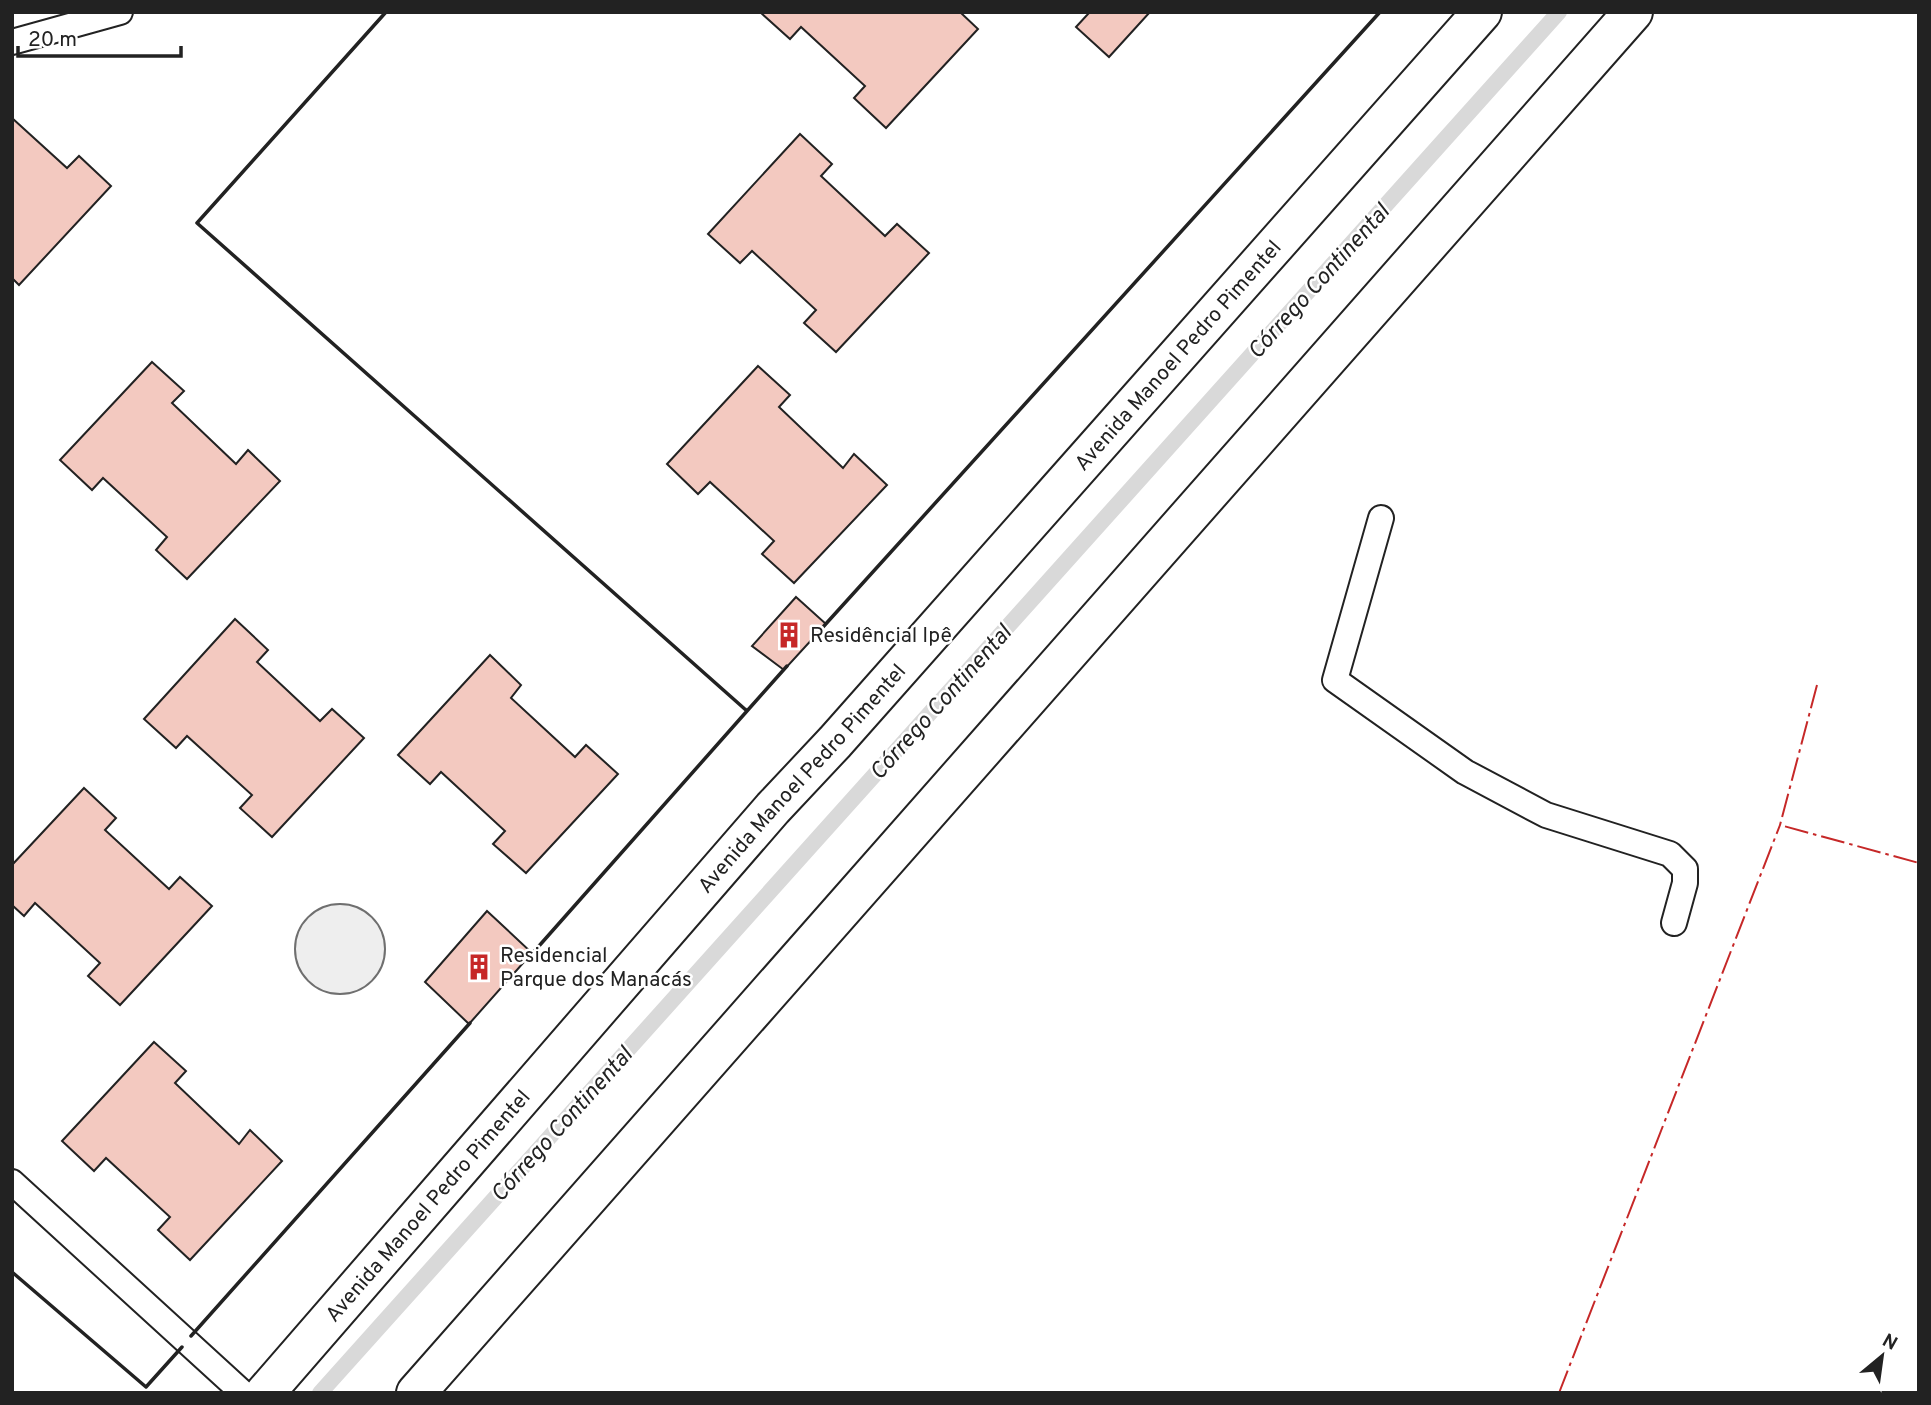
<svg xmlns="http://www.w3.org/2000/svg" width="1931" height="1405" viewBox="0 0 1931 1405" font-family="Overpass,sans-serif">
<rect width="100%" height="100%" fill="#fff"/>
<!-- green -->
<path fill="#eee" stroke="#6f6f6f" stroke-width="2" d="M295 949a45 45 0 1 1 90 0a45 45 0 1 1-90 0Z"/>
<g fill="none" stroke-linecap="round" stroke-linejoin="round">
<!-- stream -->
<path stroke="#d9d9d9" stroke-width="16" d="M320,1393L1559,12"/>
</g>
<!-- building -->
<path fill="#f3c9c0" stroke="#222" stroke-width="2" d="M760,12H960L978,29L886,128L854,98L865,86L801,27L790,39Z
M1086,12H1150L1109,57L1076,27L1088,14Z
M12,118L67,168L79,156L111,186L19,285L12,278Z
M800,134L832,164L821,176L885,236L897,224L929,253L836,352L804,323L816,310L752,251L740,263L708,234Z
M152,362L184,391L172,403L236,464L248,450L280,481L187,579L156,550L167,537L103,478L92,490L60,460Z
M758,366L790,395L779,407L843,468L854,454L887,485L794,583L762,554L774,541L710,482L698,494L667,464Z
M796,597L826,624L784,670L752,646Z
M235,619L268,650L257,662L320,721L332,709L364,738L272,837L240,808L252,795L187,736L176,748L144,719Z
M490,655L521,685L511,698L575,757L586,745L618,774L526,873L493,844L505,831L441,772L430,784L398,755Z
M84,788L116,818L105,830L169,889L180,877L212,906L120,1005L88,976L100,963L35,903L24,916L12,905V865Z
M487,911L532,953L469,1024L425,982Z
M154,1042L186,1071L175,1083L239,1144L250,1130L282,1161L190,1260L158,1230L170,1217L106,1158L94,1171L62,1141Z"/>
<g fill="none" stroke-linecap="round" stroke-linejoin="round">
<!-- service casing -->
<g stroke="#222" stroke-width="28">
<path id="service" d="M12,42L120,12
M1381,518L1335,680L1465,772L1546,815L1670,854L1685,869V883L1674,923
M12,1182L243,1393"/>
</g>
<!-- secondary casing -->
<g stroke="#222" stroke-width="42">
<g id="secondary">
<path id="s1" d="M265,1393L773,808L835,742L1482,12"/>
<path d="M416,1393L1633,12"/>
</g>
</g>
<!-- service -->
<use href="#service" stroke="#fff" stroke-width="24"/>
<!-- secondary -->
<use href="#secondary" stroke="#fff" stroke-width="38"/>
<!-- wall -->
<path stroke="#222" stroke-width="3.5" d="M386,12L197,223L747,711L531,955
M823,627L1380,12
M745,709L747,711L787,666
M12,1272L146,1387L182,1347
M191,1336L470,1023"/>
<!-- power -->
<path stroke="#c62828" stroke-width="2" stroke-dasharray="24 5 3.5 5" stroke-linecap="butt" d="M1817,685L1780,825L1919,863
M1559,1393L1780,825"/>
</g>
<!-- icons -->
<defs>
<g id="building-bare" transform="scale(2.1)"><path d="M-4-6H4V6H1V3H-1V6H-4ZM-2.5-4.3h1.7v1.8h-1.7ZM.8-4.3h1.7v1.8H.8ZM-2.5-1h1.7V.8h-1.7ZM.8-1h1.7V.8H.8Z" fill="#c62828" stroke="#fff" stroke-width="2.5" paint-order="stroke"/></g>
</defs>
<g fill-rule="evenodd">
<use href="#building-bare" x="789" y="635"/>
<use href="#building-bare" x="479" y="967"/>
</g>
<g text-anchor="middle" stroke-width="5" stroke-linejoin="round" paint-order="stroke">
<!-- street labels -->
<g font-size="21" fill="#222" stroke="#fff">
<text dy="7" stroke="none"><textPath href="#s1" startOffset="1382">Avenida Manoel Pedro Pimentel</textPath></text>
<text dy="7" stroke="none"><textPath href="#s1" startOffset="816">Avenida Manoel Pedro Pimentel</textPath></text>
<text dy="7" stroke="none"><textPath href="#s1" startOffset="248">Avenida Manoel Pedro Pimentel</textPath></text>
</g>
<!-- poi labels -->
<g font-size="21" fill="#222" stroke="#fff" text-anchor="start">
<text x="810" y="642">Residêncial Ipê</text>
<text x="500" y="962">Residencial<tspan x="500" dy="24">Parque dos Manacás</tspan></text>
</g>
<!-- water labels -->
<g font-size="23" font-style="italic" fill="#222" stroke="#fff">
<text transform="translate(1318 281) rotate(-48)" y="8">Córrego Continental</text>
<text transform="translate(940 702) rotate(-48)" y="8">Córrego Continental</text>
<text transform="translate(561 1124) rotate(-48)" y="8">Córrego Continental</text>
</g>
</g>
<!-- border -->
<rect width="1931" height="1405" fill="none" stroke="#222222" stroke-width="28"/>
<!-- north arrow -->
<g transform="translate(1882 1356) rotate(29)" stroke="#ffffff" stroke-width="5" paint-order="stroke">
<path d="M0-5L12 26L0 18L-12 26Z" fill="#222222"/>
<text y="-10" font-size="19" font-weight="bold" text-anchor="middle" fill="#222222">N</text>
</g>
<!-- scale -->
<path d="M18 46v10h163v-10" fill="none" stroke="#222222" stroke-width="3.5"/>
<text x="28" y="46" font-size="21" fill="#222222" stroke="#ffffff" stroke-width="5" paint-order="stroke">20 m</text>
</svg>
